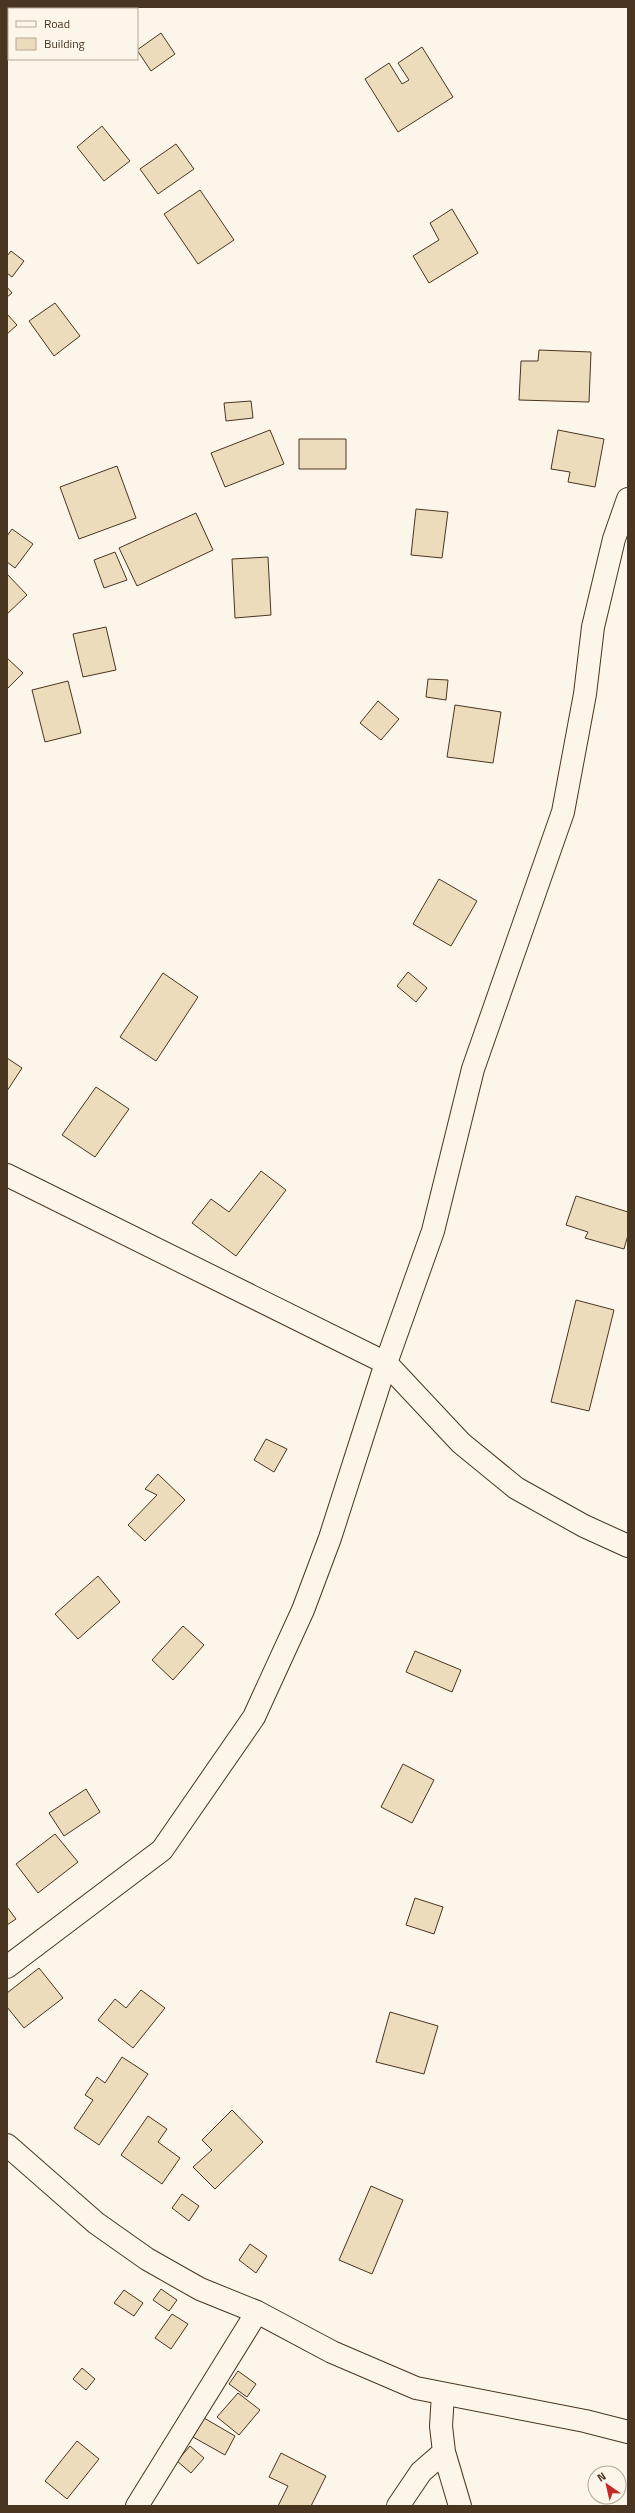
<svg xmlns="http://www.w3.org/2000/svg" width="635" height="2513" viewBox="0 0 635 2513" font-family="'Titillium Web',sans-serif">
<rect width="100%" height="100%" fill="#fbf6e9"/>
<!-- building -->
<path fill="#ecdcbc" stroke="#4a3520" d="M161,33L175,54L151,71L137,50Z
M422,47L453,97L398,132L365,79L389,63L402,84L409,80L398,63Z
M102,126L130,161L104,181L77,147Z
M176,144L194,169L158,194L140,169Z
M200,190L234,240L198,264L164,214Z
M452,209L478,253L429,283L413,256L439,240L430,223Z
M11,251L24,261L12,277L7,273V256Z
M7,287L12,293L7,297Z
M55,303L80,336L54,356L29,321Z
M7,314L17,325L7,334Z
M539,350L591,352L589,402L519,400L521,361H538Z
M251,401L253,418L226,421L224,403Z
M270,430L284,464L225,487L211,453Z
M558,430L604,439L595,487L568,482L570,472L551,469Z
M299,439H346V469H299Z
M117,466L136,518L79,539L60,487Z
M416,509L448,512L442,558L411,555Z
M196,513L213,550L137,586L119,548Z
M12,529L33,544L15,568L7,562V536Z
M115,552L127,580L104,588L94,560Z
M268,557L271,615L235,618L232,559Z
M7,574L27,595L7,614Z
M106,627L116,670L83,677L73,634Z
M7,658L23,673L7,689Z
M428,679L448,680L446,700L426,697Z
M68,681L81,733L45,742L32,690Z
M378,701L399,719L381,740L360,723Z
M455,705L501,712L493,763L447,757Z
M439,879L477,901L451,946L413,924Z
M408,972L427,988L416,1002L397,986Z
M163,973L198,997L156,1061L120,1037Z
M7,1058L22,1068L7,1091Z
M96,1087L129,1109L95,1157L62,1135Z
M261,1171L286,1190L236,1256L192,1223L211,1199L229,1212Z
M576,1196L628,1212V1235L624,1249L585,1238L588,1232L566,1225Z
M576,1300L614,1310L589,1411L551,1402Z
M266,1439L287,1449L274,1472L254,1460Z
M158,1474L185,1500L145,1541L128,1525L157,1495L145,1489Z
M98,1576L120,1602L78,1639L55,1614Z
M183,1626L204,1645L173,1680L152,1660Z
M415,1651L461,1670L452,1692L406,1672Z
M403,1764L434,1780L412,1823L381,1807Z
M86,1789L100,1812L64,1836L49,1813Z
M55,1834L78,1862L38,1893L16,1864Z
M415,1898L443,1907L434,1934L406,1925Z
M7,1907L16,1919L7,1925Z
M39,1968L63,1998L24,2028L7,2007V1993Z
M141,1990L165,2008L133,2048L98,2020L115,1999L126,2008Z
M390,2012L438,2026L424,2074L376,2062Z
M122,2057L148,2074L99,2145L74,2128L93,2100L85,2095L97,2077L105,2083Z
M232,2110L263,2142L215,2189L193,2167L212,2150L202,2140Z
M148,2116L167,2129L158,2142L180,2158L162,2184L121,2155Z
M371,2186L403,2200L372,2274L339,2260Z
M182,2194L199,2206L189,2221L172,2208Z
M250,2244L267,2256L256,2273L239,2260Z
M161,2289L177,2300L169,2311L153,2300Z
M124,2290L143,2303L134,2316L114,2303Z
M172,2314L188,2324L171,2349L155,2338Z
M82,2368L95,2379L86,2390L73,2379Z
M238,2371L256,2384L247,2397L229,2384Z
M238,2393L260,2410L239,2435L217,2417Z
M204,2418L235,2436L225,2455L193,2437Z
M77,2441L99,2459L67,2499L45,2481Z
M190,2446L204,2458L191,2473L177,2461Z
M281,2453L326,2476L311,2506H278L288,2486L269,2477Z"/>
<g fill="none" stroke-linecap="round" stroke-linejoin="round">
<!-- minor casing -->
<g stroke="#4a3520" stroke-width="24">
<path id="minor" d="M33,9L36,7
M7,23L9,22
M7,1175L386,1363L461,1443L516,1488L584,1526L628,1546
M7,1967L162,1850L254,1717L303,1610L330,1538L386,1363L433,1231L473,1069L563,812L585,694L593,627L614,539L628,499
M7,2145L96,2223L147,2259L200,2289L257,2312L332,2352L416,2388L585,2421L628,2432
M443,2394L441,2426L444,2452L460,2506
M137,2506L257,2312
M398,2506L421,2472L444,2452"/>
</g>
<!-- minor -->
<use href="#minor" stroke="#fbf6e9" stroke-width="22"/>
</g>
<!-- border -->
<rect width="635" height="2513" fill="none" stroke="#4a3520" stroke-width="16"/>
<!-- legend -->
<rect x="8" y="8" width="130" height="52" fill="#fbf6e9" stroke="#b4a999"/>
<rect x="16" y="21" width="20" height="6" fill="#fbf6e9" stroke="#b4a999"/>
<text x="44" y="28" font-size="12" fill="#4a3520">Road</text>
<rect x="16" y="38" width="20" height="12" fill="#ecdcbc" stroke="#b4a999"/>
<text x="44" y="48" font-size="12" fill="#4a3520">Building</text>
<!-- north arrow -->
<g transform="translate(607 2485) rotate(326)"><circle r="19" fill="#fbf6e9" stroke="#b4a999"/>
<path d="M0-3L7 15L0 10L-7 15Z" fill="#c62828"/>
<text y="-6" font-size="11" font-weight="bold" text-anchor="middle" fill="#4a3520">N</text>
</g>
</svg>
